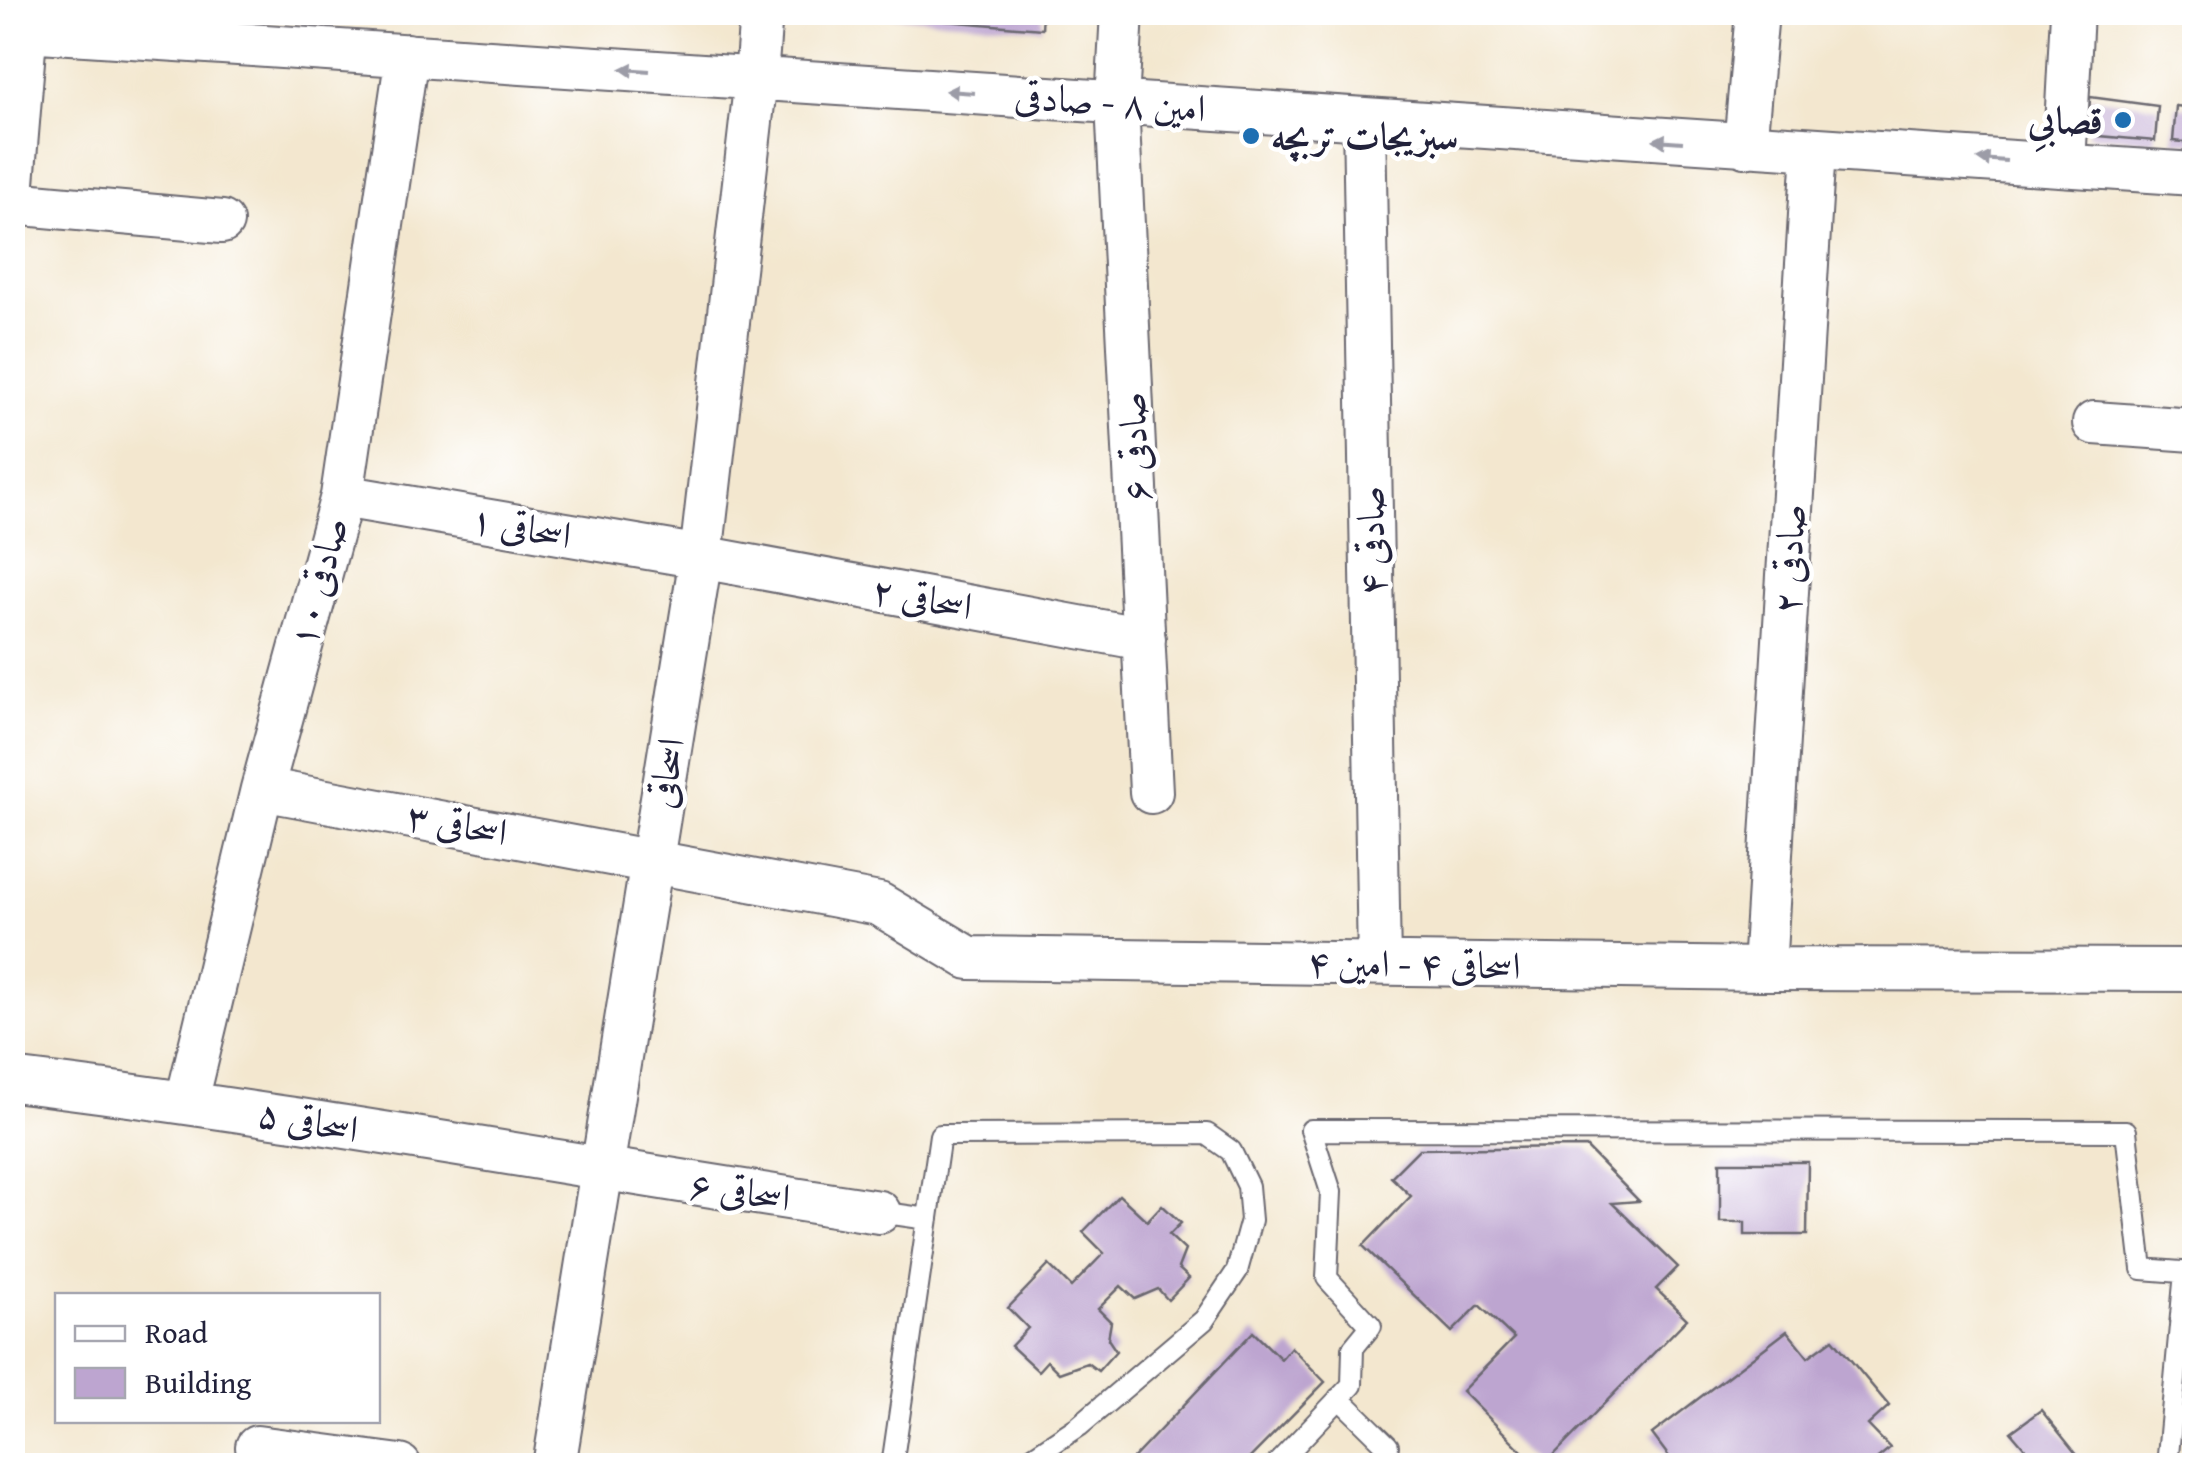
<svg xmlns="http://www.w3.org/2000/svg" width="2207" height="1478" viewBox="0 0 2207 1478" font-family="'Gentium Book Plus',Amiri,serif">
<rect width="100%" height="100%" fill="#fff"/>
<filter id="ink" filterUnits="userSpaceOnUse"><feTurbulence type="fractalNoise" baseFrequency=".01" numOctaves="2"/><feDisplacementMap in="SourceGraphic" scale="20" xChannelSelector="R" yChannelSelector="G"/><feConvolveMatrix kernelMatrix="1 2 1 2 8 2 1 2 1" color-interpolation-filters="sRGB"/></filter>
<filter id="wash" filterUnits="userSpaceOnUse"><feTurbulence type="fractalNoise" baseFrequency=".0048" numOctaves="4" result="noise"/><feDisplacementMap in="SourceGraphic" scale="40" xChannelSelector="R" yChannelSelector="G"/><feGaussianBlur stdDeviation="2.25" result="paint"/><feColorMatrix in="noise" values="0 0 0 0 0 0 0 0 0 0 0 0 0 0 0 0 0 1.4 0 .05"/><feComposite in="paint" operator="in"/></filter>
<g filter="url(#wash)">
<rect width="100%" height="100%" fill="#f3e7cf"/>
<g id="blocks">
<!-- building -->
<path fill="#bda5d0" d="M874,12H1043L1042,29L874,15Z
M1206,12H1304L1303,23L1206,15Z
M2090,97L2158,106L2155,141L2088,135Z
M2176,106L2194,108V143L2173,141Z
M1586,1147L1639,1201L1612,1203L1678,1267L1656,1289L1687,1319L1543,1466H1537L1462,1391L1514,1338L1479,1305L1452,1332L1363,1246L1411,1196L1391,1177L1419,1149Z
M1720,1162H1808L1807,1235H1745V1222H1720Z
M1119,1195L1147,1221L1162,1205L1181,1223L1169,1235L1185,1250L1178,1268L1189,1278L1168,1300L1158,1289L1135,1299L1121,1286L1098,1309L1111,1322L1108,1339L1116,1351L1098,1371L1087,1363L1059,1373L1047,1361L1038,1371L1011,1346L1028,1328L1008,1308L1049,1265L1071,1287L1104,1253L1083,1232Z
M1787,1331L1808,1357L1833,1339L1889,1406L1868,1425L1890,1448L1868,1466H1676L1652,1434Z
M1253,1332L1281,1359L1291,1347L1325,1382L1242,1466H1126Z
M2041,1410L2086,1466H2040L2011,1432Z"/>
</g>
</g>
<g filter="url(#ink)">
<use href="#blocks" fill-opacity="0" stroke="#6b676f" stroke-width="2.5"/>
<g fill="none" stroke-linecap="round" stroke-linejoin="round">
<!-- service casing -->
<g stroke="#6b676f" stroke-width="24">
<path id="service" d="M879,1212L928,1219
M1339,1398L1388,1446
M892,1466L940,1135L1207,1134L1231,1151L1248,1186L1251,1220L1237,1271L1204,1320L1079,1426L1019,1466
M1275,1466L1352,1385L1353,1348L1371,1326L1327,1278L1331,1192L1311,1130L2126,1131L2142,1269L2194,1273
M2167,1466L2185,1272"/>
</g>
<!-- minor casing -->
<g stroke="#6b676f" stroke-width="46">
<path id="minor" d="M1122,12L1117,103L1151,792
M25,30L2194,174
M1364,119L1379,963
M1745,146L1757,12
M2064,165L2072,12
M12,195L27,12
M12,203L222,222
M2094,423L2194,430
M342,496L701,557L1144,639
M262,789L879,904L969,958L1764,969L2194,970
M1764,969L1814,149
M12,1080C302,1115 590,1169 879,1212
M187,1101L262,789L342,496L407,55
M257,1447L400,1466
M554,1466L701,557L756,78L761,12"/>
</g>
<!-- service -->
<use href="#service" stroke="#fff" stroke-width="20"/>
<!-- minor -->
<use href="#minor" stroke="#fff" stroke-width="42"/>
</g>
<!-- one-way arrows -->
<defs><path id="oneway-solid" d="M-6-.8H1V-3.2L6.5 0L1 3.2V.8H-6Z" transform="scale(2.5)"/></defs>
<g fill="#9c9ca7">
<use href="#oneway-solid" transform="translate(635 70) rotate(-176)"/>
<use href="#oneway-solid" transform="translate(960 92) rotate(-176)"/>
<use href="#oneway-solid" transform="translate(1668 141) rotate(-176)"/>
<use href="#oneway-solid" transform="translate(1992 160) rotate(-176)"/>
</g>
</g>
<!-- markers -->
<g fill="#1f6fb2" stroke="#fff" stroke-width="4">
<circle cx="2123" cy="120" r="10"/>
<circle cx="1251" cy="136" r="10"/>
</g>
<g text-anchor="middle" stroke-width="9" stroke-linejoin="round" paint-order="stroke">
<!-- street labels -->
<g font-size="38" fill="#22223b" stroke="#fff">
<text transform="translate(1110 102) rotate(4)" y="13">امین ۸ - صادقی</text>
<text transform="translate(1134 447) rotate(-93)" y="13">صادقی ۶</text>
<text transform="translate(521 527) rotate(10)" y="13">اسحاقی ۱</text>
<text transform="translate(1371 541) rotate(-91)" y="13">صادقی ۴</text>
<text transform="translate(1789 559) rotate(-87)" y="13">صادقی ۲</text>
<text transform="translate(318 582) rotate(-75)" y="13">صادقی ۱۰</text>
<text transform="translate(922 598) rotate(10)" y="13">اسحاقی ۲</text>
<text transform="translate(666 773) rotate(-81)" y="13">اسحاقی</text>
<text transform="translate(457 824) rotate(10)" y="13">اسحاقی ۳</text>
<text transform="translate(1414 964) rotate(1)" y="13">اسحاقی ۴ - امین ۴</text>
<text transform="translate(308 1121) rotate(10)" y="13">اسحاقی ۵</text>
<text transform="translate(740 1191) rotate(8)" y="13">اسحاقی ۶</text>
</g>
<!-- poi labels -->
<g font-size="38" font-weight="bold" fill="#22223b" stroke="#fff" text-anchor="end">
<text x="2103" y="133">قصابیِ</text>
<text x="1271" y="149" text-anchor="start">سبزیجات تربچه</text>
</g>
</g>
<!-- margin -->
<rect width="2207" height="1478" fill="none" stroke="#fff" stroke-width="50"/>
<!-- legend -->
<rect x="55" y="1293" width="325" height="130" fill="#ffffff" stroke="#a7a7b1" stroke-width="2.5"/>
<rect x="75" y="1326" width="50" height="15" fill="#ffffff" stroke="#a7a7b1" stroke-width="2.5"/>
<text x="145" y="1343" font-size="30" fill="#22223b">Road</text>
<rect x="75" y="1368" width="50" height="30" fill="#bda5d0" stroke="#a7a7b1" stroke-width="2.5"/>
<text x="145" y="1393" font-size="30" fill="#22223b">Building</text>
</svg>
